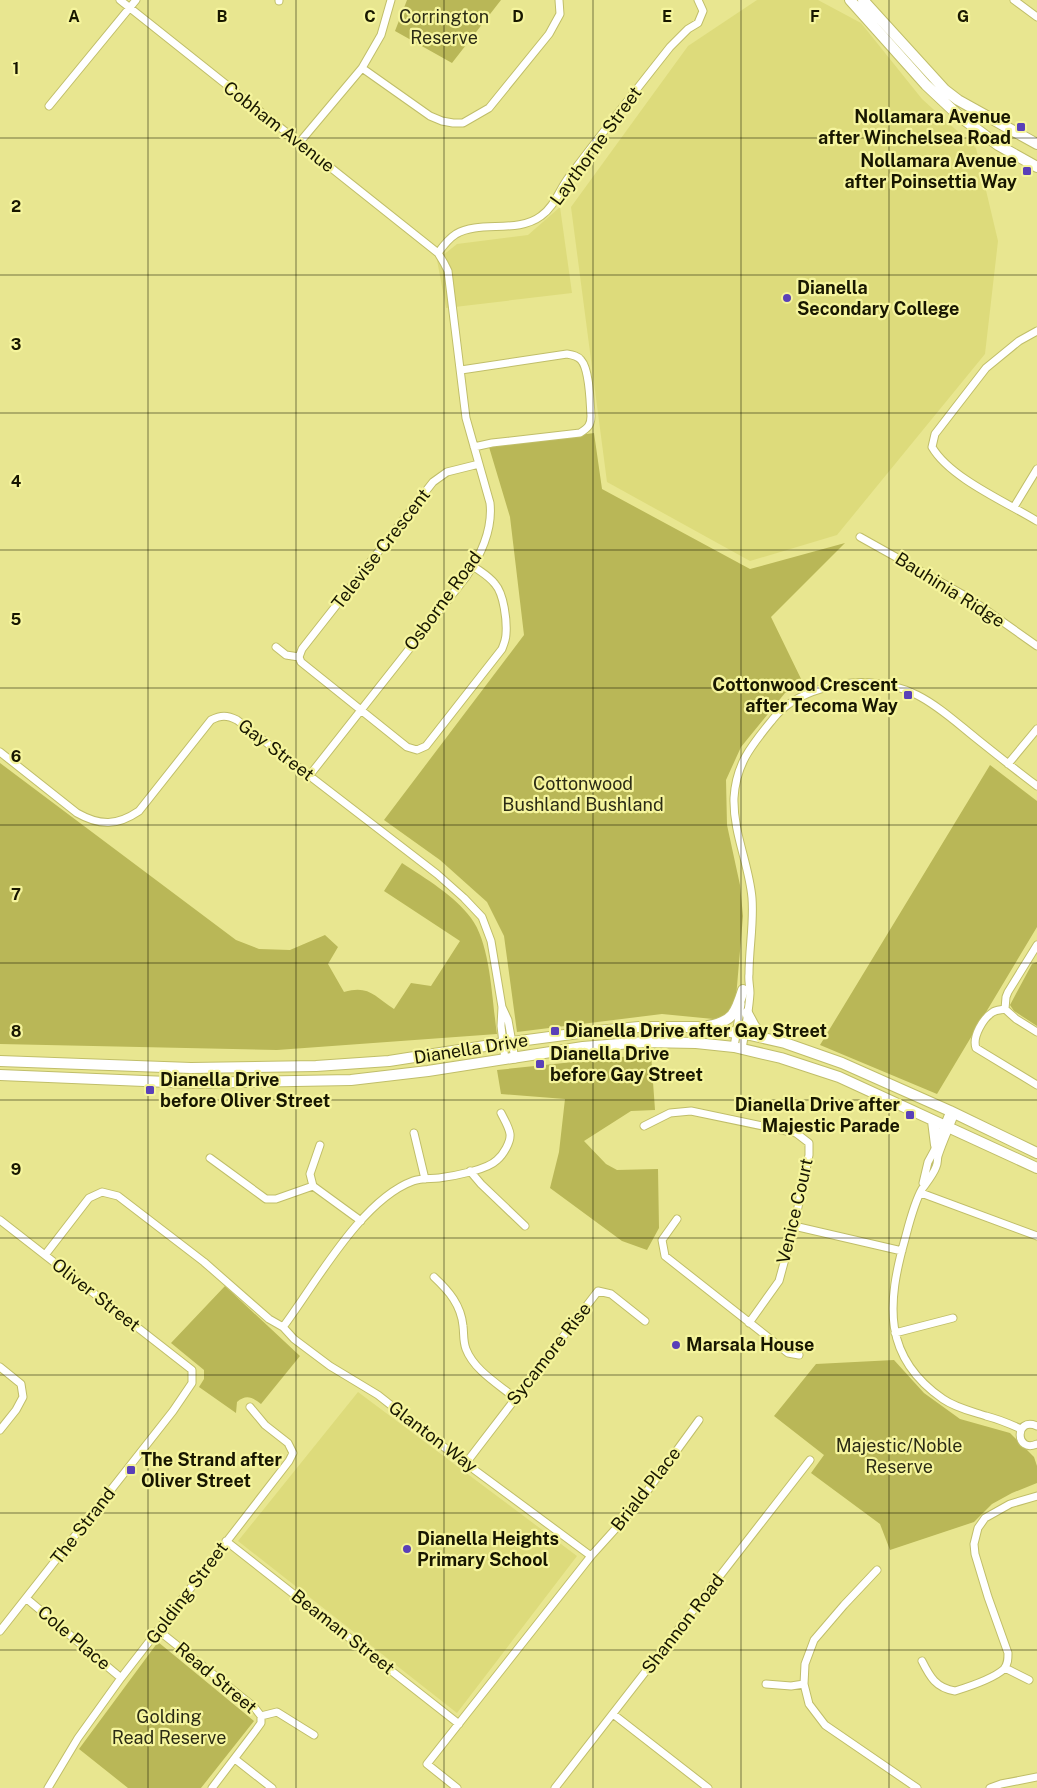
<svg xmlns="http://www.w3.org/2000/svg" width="1037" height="1788" viewBox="0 0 1037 1788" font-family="'Public Sans',sans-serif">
<rect width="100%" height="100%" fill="#e8e690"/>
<!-- built -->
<path fill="#dddb7b" d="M757,0H818L861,23L922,99L976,148L998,241L985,354L837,535L750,561L607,482L571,207L688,46Z
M560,207L572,293L446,308L437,260L457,244L528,235Z
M358,1392L577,1556L457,1713L238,1541Z"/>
<!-- green -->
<path fill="#b9b757" d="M407,0H501L452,63L395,31Z
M594,433L602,489L750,569L845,543L771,617L804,685L785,693L741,747L726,780L727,825L740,885L743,916L734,1021L662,1014L517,1032L504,936L487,902L440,860L384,820L524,635L510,517L489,447Z
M0,763L236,940L259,949L290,950L325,935L338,947L328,964L344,992C369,985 374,996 394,1009L411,983L431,986L460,941L384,891L402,863C426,879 454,895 471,918C491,944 492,1002 497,1034L277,1050L0,1044Z
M990,765L1037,801V927L937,1094L820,1045Z
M1037,962V1026L1014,1011L1010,1005L1032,964Z
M651,1054L655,1110L631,1111L584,1141L606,1164L617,1170L658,1169L659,1228L647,1250L622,1241L550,1188L559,1152L565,1099L501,1094L497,1070Z
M225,1286L300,1356L261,1404C252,1397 246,1394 237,1402L236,1413L199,1387L204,1379V1370L171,1343Z
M894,1360L924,1393L960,1419L1010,1433L1034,1457L1037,1466V1483L1012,1493L992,1504L974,1522L890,1550L880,1524L811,1473L824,1455L774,1416L816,1364Z
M158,1642L254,1721L201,1788H128L79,1749Z"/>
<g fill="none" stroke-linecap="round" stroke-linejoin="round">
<!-- minor casing -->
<g stroke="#c0be69" stroke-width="9">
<path id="minor" d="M120,0L438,253L444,263L448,271L466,418L490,503C493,530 481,555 466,577L309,776
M1014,0L1037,17
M279,1V0
M362,68L430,116L442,121L453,123H463L489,108L549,34L560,14L559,0
M49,106L136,0
M299,143L362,68L381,35L391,0
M438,253C443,246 448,239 456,234C480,220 517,234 541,216C555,206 559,190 569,177C602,133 636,90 670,47L688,29L698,23L703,11L698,0
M1037,331L1019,341L986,368L935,434L932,447C950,478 1006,502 1037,521
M461,370L567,354C573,355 578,356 581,360C590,370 590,403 591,416C591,425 588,428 580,433L492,443L474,447
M1014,507L1037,469
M860,537L969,598L1037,646
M473,566C481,572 489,576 495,584C504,594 507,621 506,634C506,639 504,644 502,649L426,746L417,750L407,747L301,662L299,657L302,649L433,482L447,472L479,464
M276,647L286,655L299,657
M0,752L77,813C100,826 117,826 139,811L211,720C221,715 227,715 237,720L437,874L464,898L482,917L491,941L502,1007L501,1026L505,1060
M1008,764L1037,729
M1037,945L1008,992L1006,997L1005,1009L1016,1019L1037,1032
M502,1007L508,1020L515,1059
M1005,1009C1001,1010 996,1010 993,1012C983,1018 972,1037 976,1048L1037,1085
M734,1047L741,1004
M742,1049C745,1030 749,1011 750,993C750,986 748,980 749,974C749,948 754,924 752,898C749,864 733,833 734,798C736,763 752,745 773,719C785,704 804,694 821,689C851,679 888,680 917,695C939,706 958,724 977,739C997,755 1017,771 1037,786
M955,1113C950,1126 942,1143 938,1156C937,1160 938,1163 936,1167C933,1175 927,1182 922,1189C914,1203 909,1224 905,1239C887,1303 882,1357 943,1399C956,1408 971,1411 986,1416C998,1419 1010,1424 1021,1429
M644,1126L670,1113L691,1111L796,1133L809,1143V1155L794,1226L779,1281L749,1323
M414,1133L425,1179
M210,1158L266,1199H276L313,1186
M470,1171L481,1184L525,1226
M923,1183L928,1162L934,1151L950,1111
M313,1186L361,1221
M313,1186L310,1174L320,1145
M921,1193L1037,1236
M677,1219L662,1240L665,1256L788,1353L799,1355
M0,1220L192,1370V1383L173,1411L0,1631
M794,1226L902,1251
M45,1255L89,1198L102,1192L118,1196L204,1262L269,1319L283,1327L294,1339L330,1366L378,1395L449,1451L591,1556
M434,1277C449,1291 461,1305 463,1326C464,1334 463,1341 466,1349C474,1370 498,1384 515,1398
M283,1327C316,1283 361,1200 413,1181C421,1178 431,1179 439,1178C454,1176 487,1170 497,1160C503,1155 511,1142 510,1134C509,1127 504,1119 501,1113
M895,1333L953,1318
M0,1367L21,1384L23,1397L16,1410L0,1430
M1037,1426C1014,1416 1015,1454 1037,1444
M466,1463L598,1291L611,1294L645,1321
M226,1541L459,1724
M877,1570L844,1605L814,1640L805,1664L804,1684L809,1704L825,1725L917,1788
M27,1599L121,1678
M159,1631L254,1707L261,1716V1723L256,1730L212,1788
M922,1661C930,1677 936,1688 955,1691C968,1687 994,1678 1004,1669C1008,1664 1008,1659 1008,1653L988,1597L975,1554L974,1544L978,1528L985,1518L1010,1504L1037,1496
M1005,1668L1029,1680
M766,1684L791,1686L804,1684
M613,1714L708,1788
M261,1716L277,1712L314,1735
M235,1759L272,1788
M48,1788L78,1738L121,1678L289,1461L293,1453L288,1443L265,1425L250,1407
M457,1788L427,1764L591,1556L637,1505L699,1420
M555,1788L810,1460
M990,1788L1001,1784L1037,1777"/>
</g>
<!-- primary casing -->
<g stroke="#c0be69" stroke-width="12">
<path id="primary" d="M850,0L926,85L959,116L998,145L1037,167
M863,0L945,90L958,100L1037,144
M747,1013L754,1026L764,1038
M708,1026C733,1022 736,1012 743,990
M0,1061L191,1068L316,1066L389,1061L504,1043L587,1032L639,1027H697L750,1035L785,1043L842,1063L950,1111L1037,1153
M0,1075L192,1083L351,1080L428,1071L583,1047L644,1042L696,1043L734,1047L781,1058L839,1077L1037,1168
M933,1121L936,1145"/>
</g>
<!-- minor -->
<use href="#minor" stroke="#fff" stroke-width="7"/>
<!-- primary -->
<use href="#primary" stroke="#fff" stroke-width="10"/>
</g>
<!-- grid -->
<path fill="none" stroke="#181700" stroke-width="1" stroke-opacity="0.55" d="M148,0V1788M296,0V1788M444,0V1788M593,0V1788M741,0V1788M889,0V1788M0,138H1037M0,275H1037M0,413H1037M0,550H1037M0,688H1037M0,825H1037M0,963H1037M0,1100H1037M0,1238H1037M0,1375H1037M0,1513H1037M0,1650H1037"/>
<!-- markers -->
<g fill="#5a40b8" stroke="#f5f49d" stroke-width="2">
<rect x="1016" y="122" width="10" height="10" rx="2.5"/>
<rect x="1022" y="166" width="10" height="10" rx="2.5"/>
<circle cx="787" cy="298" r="5"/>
<rect x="903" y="690" width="10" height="10" rx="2.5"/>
<rect x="550" y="1026" width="10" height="10" rx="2.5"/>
<rect x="535" y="1059" width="10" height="10" rx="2.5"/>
<rect x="145" y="1085" width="10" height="10" rx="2.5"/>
<rect x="905" y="1110" width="10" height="10" rx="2.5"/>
<circle cx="676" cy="1345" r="5"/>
<rect x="126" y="1465" width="10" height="10" rx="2.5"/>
<circle cx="407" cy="1549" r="5"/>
</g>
<g text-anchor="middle" stroke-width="4.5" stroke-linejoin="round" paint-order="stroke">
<!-- park labels -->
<g font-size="18" fill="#2b2b15" stroke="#f5f49d">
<text x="444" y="23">Corrington<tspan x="444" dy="21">Reserve</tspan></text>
<text x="583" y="790">Cottonwood<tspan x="583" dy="21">Bushland Bushland</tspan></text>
<text x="899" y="1452">Majestic/Noble<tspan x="899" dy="21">Reserve</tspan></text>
<text x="169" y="1723">Golding<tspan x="169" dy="21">Read Reserve</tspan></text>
</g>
<!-- poi labels -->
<g font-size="18" font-weight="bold" fill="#181700" stroke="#f5f49d" text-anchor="start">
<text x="1011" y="123" text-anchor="end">Nollamara Avenue<tspan x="1011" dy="21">after Winchelsea Road</tspan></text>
<text x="1017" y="167" text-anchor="end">Nollamara Avenue<tspan x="1017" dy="21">after Poinsettia Way</tspan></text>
<text x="797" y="294">Dianella<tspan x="797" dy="21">Secondary College</tspan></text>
<text x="898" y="691" text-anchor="end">Cottonwood Crescent<tspan x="898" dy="21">after Tecoma Way</tspan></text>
<text x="565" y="1037">Dianella Drive after Gay Street</text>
<text x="550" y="1060">Dianella Drive<tspan x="550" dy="21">before Gay Street</tspan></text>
<text x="160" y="1086">Dianella Drive<tspan x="160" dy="21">before Oliver Street</tspan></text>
<text x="900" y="1111" text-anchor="end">Dianella Drive after<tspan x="900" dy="21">Majestic Parade</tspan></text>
<text x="686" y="1351">Marsala House</text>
<text x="141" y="1466">The Strand after<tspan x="141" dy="21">Oliver Street</tspan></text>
<text x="417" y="1545">Dianella Heights<tspan x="417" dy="21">Primary School</tspan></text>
</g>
<!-- street labels -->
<g font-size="18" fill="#181700" stroke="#f5f49d">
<text transform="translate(279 127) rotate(38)" y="6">Cobham Avenue</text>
<text transform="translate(596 146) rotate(-54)" y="6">Laythorne Street</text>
<text transform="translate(381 549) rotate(-52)" y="6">Televise Crescent</text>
<text transform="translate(950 590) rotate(32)" y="6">Bauhinia Ridge</text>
<text transform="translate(443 601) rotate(-54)" y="6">Osborne Road</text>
<text transform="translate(276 750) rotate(37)" y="6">Gay Street</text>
<text transform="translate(471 1049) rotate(-9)" y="6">Dianella Drive</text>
<text transform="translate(795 1211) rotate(-77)" y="6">Venice Court</text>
<text transform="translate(96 1295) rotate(38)" y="6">Oliver Street</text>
<text transform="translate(549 1354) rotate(-52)" y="6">Sycamore Rise</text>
<text transform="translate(433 1437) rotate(37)" y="6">Glanton Way</text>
<text transform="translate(646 1489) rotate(-52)" y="6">Briald Place</text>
<text transform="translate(83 1526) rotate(-52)" y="6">The Strand</text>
<text transform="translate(187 1593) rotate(-53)" y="6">Golding Street</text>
<text transform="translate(683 1624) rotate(-52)" y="6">Shannon Road</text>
<text transform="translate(343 1632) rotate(38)" y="6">Beaman Street</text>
<text transform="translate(74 1638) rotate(40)" y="6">Cole Place</text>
<text transform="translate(216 1678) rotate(40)" y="6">Read Street</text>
</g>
</g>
<g font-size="16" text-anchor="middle" font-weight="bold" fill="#181700" stroke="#f5f49d" stroke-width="4.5" stroke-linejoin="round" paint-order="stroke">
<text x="74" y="22">A</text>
<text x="222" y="22">B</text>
<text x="370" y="22">C</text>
<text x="518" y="22">D</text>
<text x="667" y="22">E</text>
<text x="815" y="22">F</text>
<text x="963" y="22">G</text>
<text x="16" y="74">1</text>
<text x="16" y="212">2</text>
<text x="16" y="350">3</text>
<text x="16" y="487">4</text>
<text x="16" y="625">5</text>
<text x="16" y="762">6</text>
<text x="16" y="900">7</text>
<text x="16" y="1037">8</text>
<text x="16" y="1175">9</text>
</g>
</svg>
